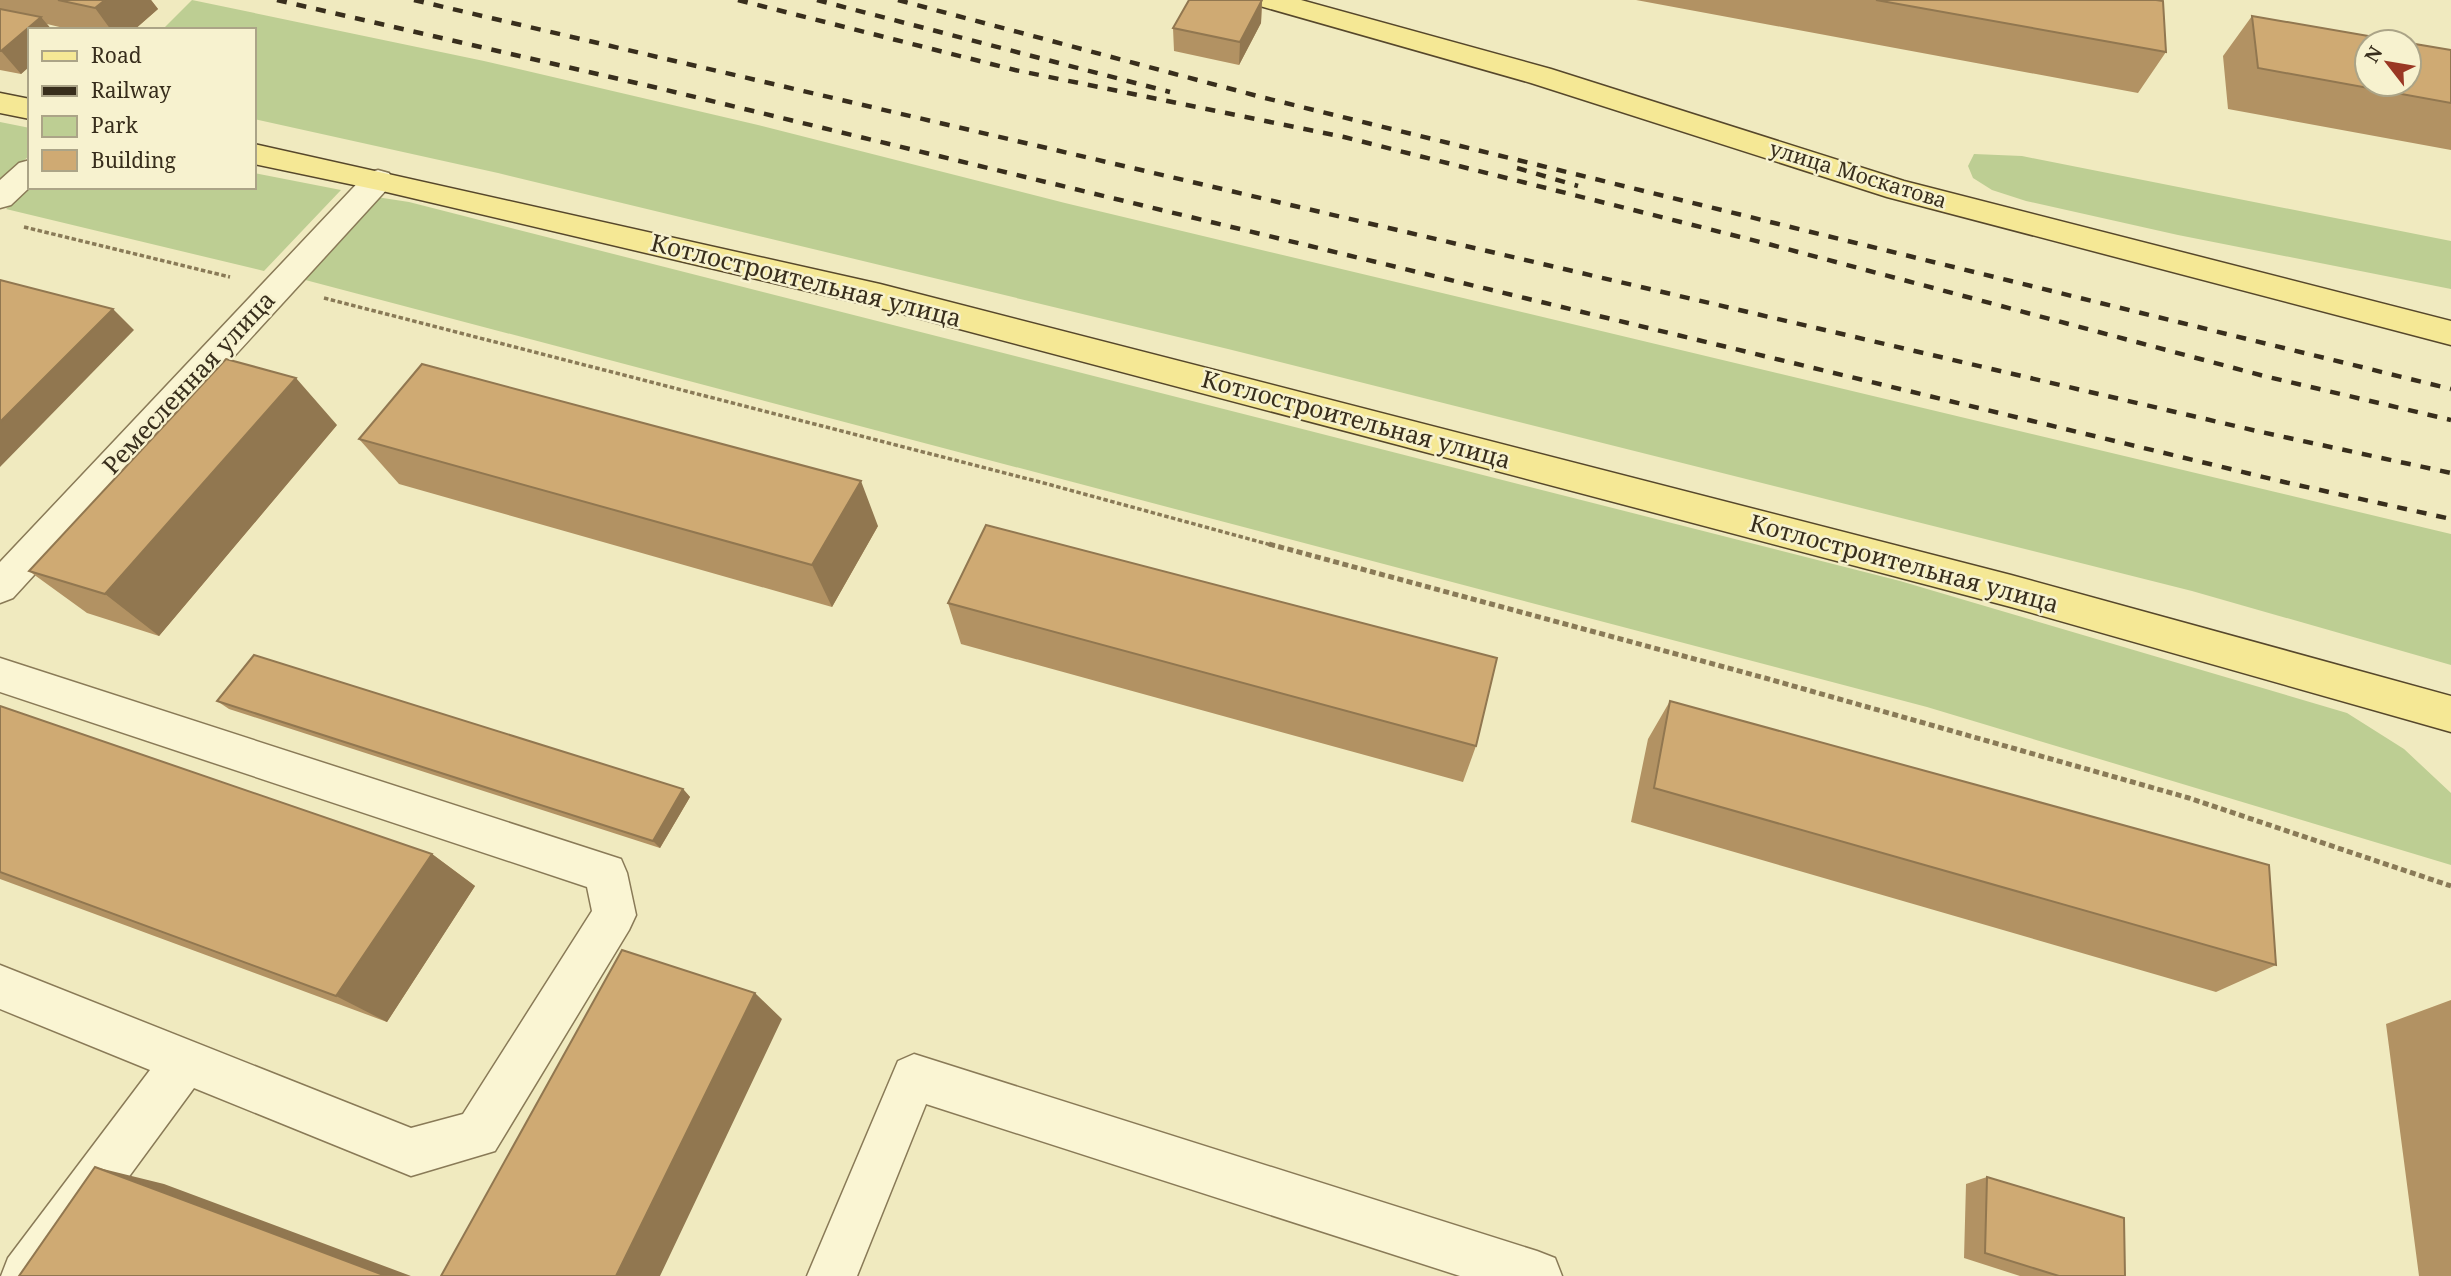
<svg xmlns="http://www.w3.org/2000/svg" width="2451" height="1276" viewBox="0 0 2451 1276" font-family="'Noto Serif',serif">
<rect width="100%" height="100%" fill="#f0eabf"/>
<!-- green -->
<path fill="#bdce93" d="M192,0L484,61L758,125L1065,203L2451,534V665L2192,591L1228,349L498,173L254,119V30H162Z
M0,122L30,128V155L0,182Z
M1974,154L2022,156L2451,241V289L2178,235L2026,201L1992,190L1973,178L1968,166Z
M254,173L341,190L264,271L6,209L30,187H254Z
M370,196L409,202L1900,581L2347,713L2404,749L2451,793V865L1927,707L294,277Z"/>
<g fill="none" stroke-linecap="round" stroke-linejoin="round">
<!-- minor casing -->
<g stroke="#897a57" stroke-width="3">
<path id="minor" d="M30,160V187L11,205L0,208V180L19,163Z
M378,170L389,173L393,180L389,187L13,598L0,603V562L367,173Z
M0,658L621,859L627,873L636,915L629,930L495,1151L411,1176L194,1088L56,1276H1L8,1258L150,1070L0,1009V965L411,1128L463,1114L592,911L587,887L0,692Z
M914,1054L1537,1251L1555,1258L1562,1276H1460L926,1104L857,1276H807L898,1061Z"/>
</g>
<!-- major casing -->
<g stroke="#56472b" stroke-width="3">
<path id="major" d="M1256,0H1301L1551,69L1904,181L2451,321V345L1887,197L1531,83L1260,6Z
M0,93L30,99V119L0,113Z
M254,144L880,284L2011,575L2451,696V732L2011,607L880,308L378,190L254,164Z"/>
</g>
<!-- path-far1 -->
<path stroke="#897a57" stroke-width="3.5" stroke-dasharray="4.5 2.5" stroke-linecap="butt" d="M24,227L230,277
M324,298L1040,482L1275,546"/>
<!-- path -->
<path stroke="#897a57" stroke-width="5" stroke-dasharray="6 3.5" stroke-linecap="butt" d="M1269,544L1765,678L2189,798L2451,886"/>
<!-- minor -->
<use href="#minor" fill="#faf5d3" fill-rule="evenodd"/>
<!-- major -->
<use href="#major" fill="#f5e895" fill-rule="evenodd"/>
<!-- rail -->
<path stroke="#382e1c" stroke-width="4.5" stroke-dasharray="10 10" stroke-linecap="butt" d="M277,0L658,88L2284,482L2451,519
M414,0L2261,432L2451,473
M738,0L1015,70L1344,137L1772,245L2264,376L2451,420
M817,0L1170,92
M898,0L1265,98L2451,389
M1517,168L1578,186"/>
</g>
<!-- wall -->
<path fill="#b29263" d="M0,0H151L158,9L134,30H72L47,24L52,30H30V66L21,74L0,70Z
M1262,0L1261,23L1239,65L1174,51L1173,28Z
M1636,0H2156L2166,52L2138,93Z
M2252,16L2451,50V150L2228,109L2223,56Z
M337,425L159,636L87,613L29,571Z
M359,439L878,526L832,607L399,484Z
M948,603L1476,746L1463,782L961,644Z
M217,701L683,789L690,797L660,848L229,709Z
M1670,701L2276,965L2216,992L1631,822L1648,739Z
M0,706L432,854L475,886L387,1022L0,879Z
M2451,1000V1276H2419L2386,1024Z
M1987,1177L2125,1276H2020L1964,1258L1966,1184Z"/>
<!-- shaded-wall -->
<path fill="#917750" d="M105,0H151L158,9L134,30H111L95,8Z
M1262,0L1261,23L1239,65L1240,42Z
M41,17L52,30H30V66L21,74L1,51Z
M113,309L134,330L0,467V422Z
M296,378L337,425L159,636L105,594Z
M861,481L878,526L832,607L812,565Z
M683,789L690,797L660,848L653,841Z
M432,854L475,886L387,1022L336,996Z
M755,993L782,1019L660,1276H616Z
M95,1167L164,1184L411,1276H386Z"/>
<!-- building -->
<path fill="#cfaa73" stroke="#917750" stroke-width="2" d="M58,0H105L95,8Z
M1189,0H1262L1240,42L1173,28Z
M1876,0H2156L2163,1L2166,52Z
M0,9L41,17L1,51H0Z
M2252,16L2403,42H2367V84H2409V43L2451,50V103L2258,68Z
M0,280L113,309L0,422Z
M226,359L296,378L105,594L29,571Z
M422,364L861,481L812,565L359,439Z
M986,525L1497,658L1476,746L948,603Z
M254,655L683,789L653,841L217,701Z
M1670,701L2269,865L2276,965L1654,788Z
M0,706L432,854L336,996L0,872Z
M622,950L755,993L616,1276H441Z
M95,1167L386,1276H19Z
M1987,1177L2124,1218L2125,1276H2059L1985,1253Z"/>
<g text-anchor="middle" stroke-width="5" stroke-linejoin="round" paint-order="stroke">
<!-- far-street labels -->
<g font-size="21" fill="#382e1c" stroke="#f7f2cf">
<text transform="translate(1858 175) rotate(17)" y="7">улица Москатова</text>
</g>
<!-- street labels -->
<g font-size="24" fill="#382e1c" stroke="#f7f2cf">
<text transform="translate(806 281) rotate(14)" y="8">Котлостроительная улица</text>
<text transform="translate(189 383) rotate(-47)" y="8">Ремесленная улица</text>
<text transform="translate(1356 420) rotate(15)" y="8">Котлостроительная улица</text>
<text transform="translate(1904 564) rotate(15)" y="8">Котлостроительная улица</text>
</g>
</g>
<!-- legend -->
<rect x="28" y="28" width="228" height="161" fill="#f7f2cf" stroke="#aba487" stroke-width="2"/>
<rect x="42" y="51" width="35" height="10" fill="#f5e895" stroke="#aba487" stroke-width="2"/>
<text x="91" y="63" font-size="21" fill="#382e1c">Road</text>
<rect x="42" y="86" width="35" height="10" fill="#382e1c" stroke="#aba487" stroke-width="2"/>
<text x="91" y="98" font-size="21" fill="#382e1c">Railway</text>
<rect x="42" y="116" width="35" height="21" fill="#bdce93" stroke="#aba487" stroke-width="2"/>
<text x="91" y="133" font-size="21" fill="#382e1c">Park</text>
<rect x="42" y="150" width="35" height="21" fill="#cfaa73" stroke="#aba487" stroke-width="2"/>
<text x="91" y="168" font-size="21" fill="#382e1c">Building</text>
<!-- north arrow -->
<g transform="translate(2388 63) rotate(301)"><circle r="33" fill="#f7f2cf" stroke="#aba487" stroke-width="2"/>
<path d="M0-5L12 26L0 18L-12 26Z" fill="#9a3824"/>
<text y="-10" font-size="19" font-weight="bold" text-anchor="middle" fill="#382e1c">N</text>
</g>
</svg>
